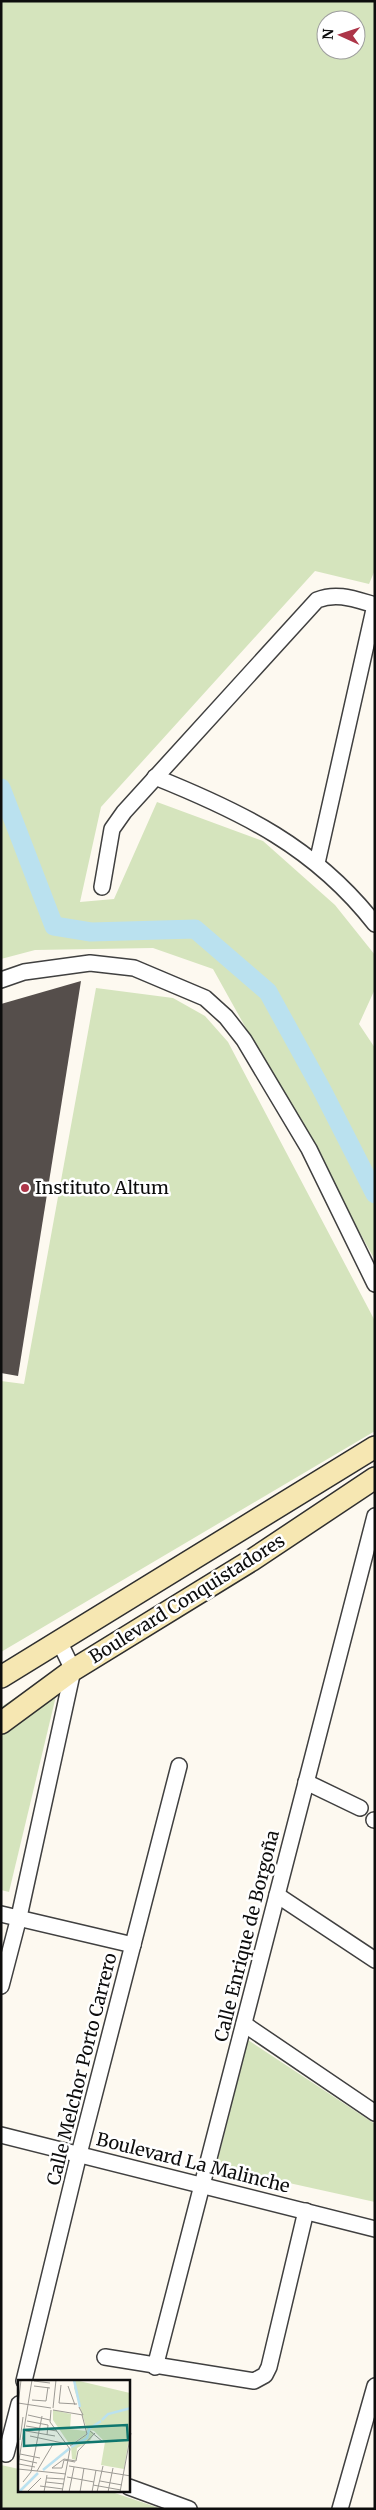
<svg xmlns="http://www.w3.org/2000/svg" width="376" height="2510" font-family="Merriweather,serif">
  <rect width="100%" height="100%" fill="#fdf9f0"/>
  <g fill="#d5e4bd" fill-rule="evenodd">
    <path d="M1 1H375V570L369 584 315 571 101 807 80 902 114 899 157 802 263 841 335 905 375 955V989L359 1024 375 1048V1260L213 969 153 948 35 950 1 959ZM326 20H356V50H326Z"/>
    <path d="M96 988 173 998 205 1016 228 1042 375 1321V1431L1 1652V1381L24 1384Z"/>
    <path d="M32 1687 56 1696 9 1892 1 1890V1707Z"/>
    <path d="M248 2040 375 2124V2202L216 2167Z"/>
    <path d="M1 2465 19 2469V2491H109L162 2509H1Z"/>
  </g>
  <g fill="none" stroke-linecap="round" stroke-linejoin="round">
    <path stroke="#bae1ef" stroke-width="19" d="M1 788 54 926 91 932 195 929 268 992 322 1090 375 1194"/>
  </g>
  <path fill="#554e4b" d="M81 981 18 1376 1 1373V1004Z"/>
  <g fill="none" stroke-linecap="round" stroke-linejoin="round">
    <defs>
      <g id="street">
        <path d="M155 777C242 812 315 847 375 924"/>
        <path d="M317 863 375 605"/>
        <path d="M102 887 112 829 124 812 317 600C337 592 354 599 375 605"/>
        <path d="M1 980 24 972 90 963 134 968 205 998 226 1017 244 1040 309 1149 375 1284"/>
        <path d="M306 1782 360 1808"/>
        <path d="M374 1820H375"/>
        <path d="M277 1895 375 1960"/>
        <path d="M1 1914 133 1945"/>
        <path d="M1 1986 19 1917 73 1670 59 1641"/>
        <path d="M244 2024 375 2113"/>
        <path d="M1 2135 375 2229"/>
        <path d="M105 2357 254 2381 265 2375 269 2367 306 2211"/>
        <path d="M155 2367 375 1516"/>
        <path d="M24 2381 79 2154 179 1766"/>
        <path d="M6 2454 19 2404"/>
        <path d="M129 2487 189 2509"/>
        <path d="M340 2509 375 2386"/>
      </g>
      <g id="secondary">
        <path d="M1 1677 375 1447"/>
        <path d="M1 1723 73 1670 252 1560 375 1478"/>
      </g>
    </defs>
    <use href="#street" stroke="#404040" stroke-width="18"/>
    <use href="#secondary" stroke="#2f2f2f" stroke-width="24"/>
    <use href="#street" stroke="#fff" stroke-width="15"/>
    <use href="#secondary" stroke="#f6e7b2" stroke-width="21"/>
  </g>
  <circle fill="#ad3548" stroke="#fff" stroke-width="2" cx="25" cy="1188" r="5"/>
  <g text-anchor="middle" stroke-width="5" stroke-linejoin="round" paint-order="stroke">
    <g font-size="18" fill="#0d0d0d" stroke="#fff" text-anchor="start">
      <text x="35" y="1194">Instituto Altum</text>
    </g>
    <g font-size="18" fill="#0d0d0d" stroke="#fff">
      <text transform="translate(187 1599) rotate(-32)" y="6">Boulevard Conquistadores</text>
      <text transform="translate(247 1936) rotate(-76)" y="6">Calle Enrique de Borgoña</text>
      <text transform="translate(82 2069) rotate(-76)" y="6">Calle Melchor Porto Carrero</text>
      <text transform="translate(193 2163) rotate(14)" y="6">Boulevard La Malinche</text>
    </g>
  </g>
  <g transform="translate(18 2380)">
    <rect width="112" height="112" fill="#fdf9f0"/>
    <path d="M57 0 112 13V52L106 89 83 85 87 62 76 51 72 50 76 53 72 61 59 68 58 80 54 79 53 66 70 53 56 8ZM35 30 53 34 52 49 68 51V54L52 65 35 40Z" fill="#d5e4bd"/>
    <path fill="none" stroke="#bae1ef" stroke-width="2.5" d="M56 0 62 27M84 40 90 34 113 28M53 67 69 58 71 49 83 41M25 90 52 68M2 111 20 93"/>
    <path fill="none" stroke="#9d9b95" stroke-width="1" d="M16 1 32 3M43 5 41 23 59 24M16 6 32 8M50 6 57 25M14 20 28 21 30 7M0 23 33 28M0 25 3 0M35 28 38 0M33 30 32 42 52 69 44 112M35 30 65 35 61 27M10 35 32 40M9 41 30 45 29 55M8 46 39 51M8 51 37 56M72 51 85 62M12 56 49 64M2 60 5 37M52 66 69 54 64 35M2 74 22 78M1 79 19 83M58 81 60 71 77 53M57 82 46 80 44 88H34L46 79 58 81M1 84 17 87M0 86 14 0M51 86 113 96M0 89 48 94M19 91 35 64M49 97 76 102M29 98 46 99M82 101 104 105M5 102 13 92 24 36M28 102 46 104M75 105 103 110M22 106 45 109M9 112 23 98M26 112 29 95M51 112 56 87M62 112 66 88M74 112 78 90M79 112 85 86M90 112 95 88M102 112 113 53"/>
    <path fill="#0f766e" fill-opacity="0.15" stroke="#0f766e" stroke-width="2.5" d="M109 45 110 60 6 66V50Z"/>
    <rect width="112" height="112" fill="none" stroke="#0d0d0d" stroke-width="2.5"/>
  </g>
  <rect width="376" height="2510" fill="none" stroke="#0d0d0d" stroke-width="5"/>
  <g transform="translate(341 35) rotate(273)"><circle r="24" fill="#ffffff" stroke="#9e9e9e"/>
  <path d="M0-4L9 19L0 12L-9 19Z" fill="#ad3548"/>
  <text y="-8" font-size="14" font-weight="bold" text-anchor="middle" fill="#0d0d0d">N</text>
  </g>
</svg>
